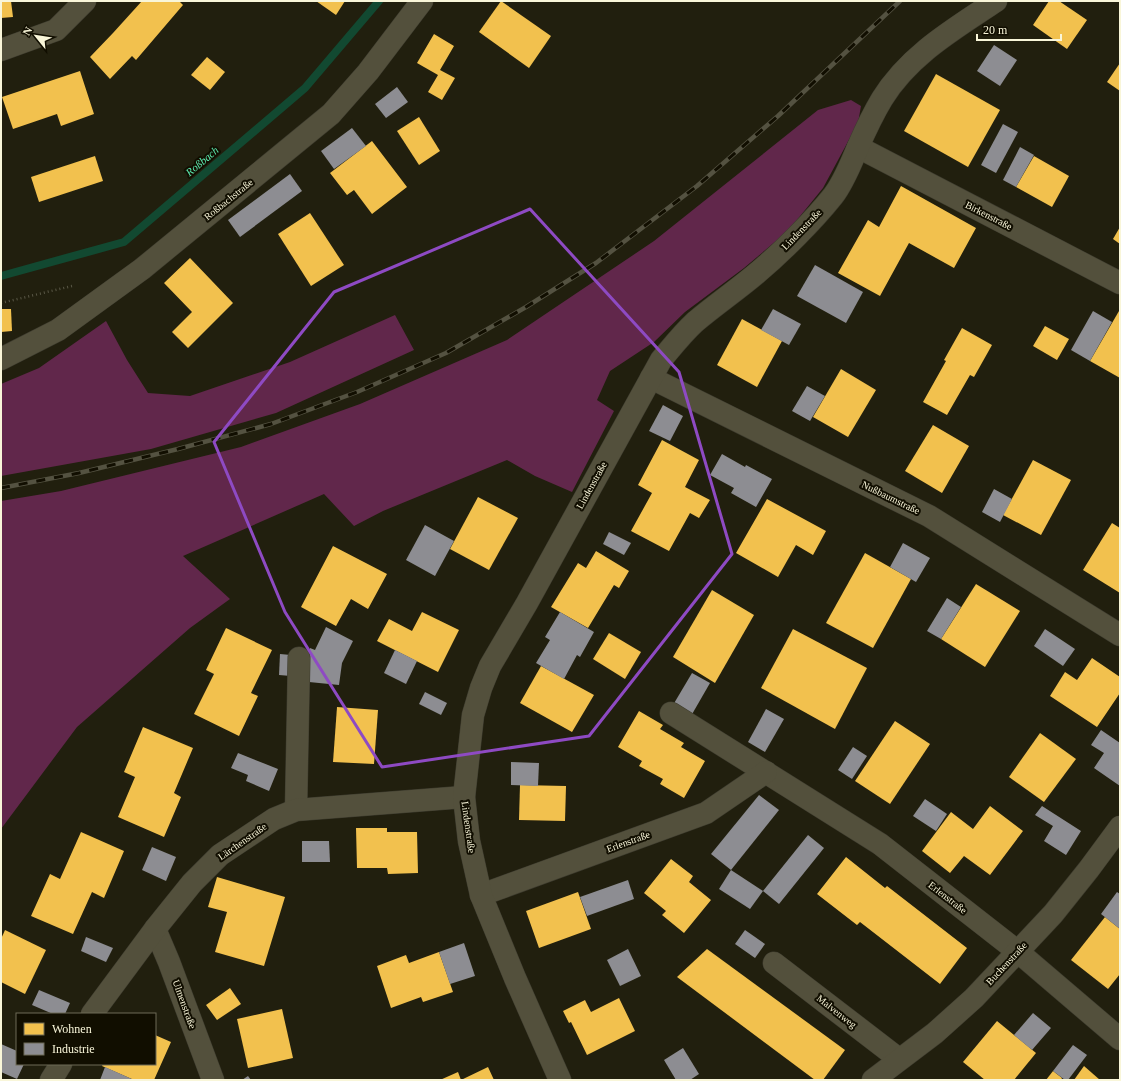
<svg xmlns="http://www.w3.org/2000/svg" width="1121" height="1081" font-family="'Times New Roman',serif">
  <rect width="100%" height="100%" fill="#211f0e"/>
  <g fill="#61274b">
    <path d="M851 100 861 106 858 123 823 188 788 231 744 268 685 312 654 342 610 371 597 400 614 411 572 492 535 476 507 460 383 511 354 526 324 494 183 556 230 599 190 628 77 727 1 829V501L61 491 241 447 360 404 507 340 654 241 818 110Z"/>
    <path d="M395 315 414 350 276 413 151 449 1 476V384L39 368 106 321 127 360 148 393 190 396 290 362Z"/>
  </g>
  <g fill="#f2c14e">
    <path d="M1 1H11L13 17 1 18Z"/>
    <path d="M142 1H179L183 5 136 60 132 56 110 79 90 57 113 33Z"/>
    <path d="M316 1H345L336 15Z"/>
    <path d="M501 1 551 36 529 68 479 32Z"/>
    <path d="M1049 1H1059L1087 20 1067 49 1033 25Z"/>
    <path d="M434 34 454 46 440 70 455 78 442 100 428 92 438 75 417 63Z"/>
    <path d="M207 57 225 72 210 90 191 75Z"/>
    <path d="M1120 63V91L1107 82Z"/>
    <path d="M80 71 94 114 61 126 57 114 13 129 2 97Z"/>
    <path d="M936 74 1000 110 968 167 904 131Z"/>
    <path d="M419 117 440 151 419 165 397 131Z"/>
    <path d="M372 141 407 187 372 214 354 190 347 195 330 173Z"/>
    <path d="M95 156 103 181 39 202 31 177Z"/>
    <path d="M1034 156 1069 176 1052 207 1016 187Z"/>
    <path d="M901 186 976 228 954 268 909 243 880 296 838 273 868 220 879 227Z"/>
    <path d="M310 213 344 265 311 286 278 234Z"/>
    <path d="M1120 227V244L1113 239Z"/>
    <path d="M190 258 233 303 188 348 172 332 192 312 164 283Z"/>
    <path d="M1 309H11L12 331 1 332Z"/>
    <path d="M1119 311 1120 312V378L1090 361Z"/>
    <path d="M742 319 782 341 757 387 717 365Z"/>
    <path d="M1045 326 1069 339 1057 360 1033 346Z"/>
    <path d="M962 328 992 345 974 377 970 375 947 415 923 402 946 361 944 360Z"/>
    <path d="M841 369 876 390 848 437 813 417Z"/>
    <path d="M933 425 969 446 942 493 905 471Z"/>
    <path d="M662 440 699 460 685 487 710 500 699 518 690 513 669 551 631 531 652 493 638 485Z"/>
    <path d="M1033 460 1071 480 1041 535 1003 515Z"/>
    <path d="M478 497 518 518 489 570 450 549Z"/>
    <path d="M767 499 826 531 813 555 796 545 778 577 736 553Z"/>
    <path d="M1112 523 1120 528V593L1083 570Z"/>
    <path d="M333 546 387 574 368 609 351 599 336 626 301 607Z"/>
    <path d="M596 551 629 571 619 588 614 585 588 628 551 607 578 563 586 568Z"/>
    <path d="M865 553 911 579 873 648 826 623Z"/>
    <path d="M976 584 1020 611 985 667 941 639Z"/>
    <path d="M712 590 754 615 715 683 673 657Z"/>
    <path d="M422 612 459 630 438 672 377 641 389 619 412 631Z"/>
    <path d="M226 628 272 650 251 693 258 696 239 736 194 714 214 674 206 670Z"/>
    <path d="M793 629 867 668 835 729 761 688Z"/>
    <path d="M609 633 641 652 625 679 593 659Z"/>
    <path d="M1092 658 1120 677V693L1097 727 1050 696 1065 672 1077 680Z"/>
    <path d="M541 666 594 695 572 732 520 703Z"/>
    <path d="M337 707 378 710 374 764 333 762Z"/>
    <path d="M639 711 663 725 660 729 684 743 681 747 705 761 684 798 660 784 663 779 639 766 642 761 618 747Z"/>
    <path d="M895 721 930 744 890 804 855 781Z"/>
    <path d="M143 727 193 748 174 793 181 797 164 837 118 817 135 777 124 772Z"/>
    <path d="M1040 733 1076 759 1044 802 1009 777Z"/>
    <path d="M520 785 566 786 565 821 519 820Z"/>
    <path d="M990 806 1023 831 990 875 964 856 950 873 922 851 951 812 973 829Z"/>
    <path d="M356 828H387V832H417L418 873 388 874 387 868H357Z"/>
    <path d="M81 832 124 851 104 898 92 892 73 934 31 916 50 874 60 879Z"/>
    <path d="M846 857 885 888 887 886 967 948 940 984 860 922 857 925 817 894Z"/>
    <path d="M671 859 693 876 689 882 711 900 684 933 662 915 666 911 644 893Z"/>
    <path d="M217 877 285 897 264 966 215 952 227 912 208 907Z"/>
    <path d="M578 892 591 929 539 948 526 911Z"/>
    <path d="M1105 917 1120 929V974L1108 989 1071 960Z"/>
    <path d="M5 930 46 950 25 994 1 982V939Z"/>
    <path d="M707 949 845 1050 823 1080H815L677 977Z"/>
    <path d="M439 952 453 992 423 1002 421 997 391 1008 377 966 406 955 409 963Z"/>
    <path d="M230 988 241 1004 217 1020 206 1005Z"/>
    <path d="M619 998 635 1031 587 1055 571 1022 569 1023 563 1011 585 1000 591 1012Z"/>
    <path d="M282 1009 293 1058 248 1068 237 1019Z"/>
    <path d="M997 1021 1036 1053 1014 1080H985L963 1062Z"/>
    <path d="M155 1035 171 1042 154 1080H134L102 1066 103 1064H155Z"/>
    <path d="M1084 1066 1100 1080H1074Z"/>
    <path d="M488 1067 494 1080H440L458 1072 461 1080Z"/>
    <path d="M1053 1071 1062 1078 1061 1080H1046Z"/>
  </g>
  <g fill="#8d8d92">
    <path d="M994 45 1017 60 1000 86 977 71Z"/>
    <path d="M397 87 408 102 386 118 375 104Z"/>
    <path d="M1003 124 1018 132 996 173 981 165Z"/>
    <path d="M352 128 366 146 334 169 321 151Z"/>
    <path d="M1020 147 1034 155 1016 187 1003 180Z"/>
    <path d="M290 174 302 191 240 237 228 220Z"/>
    <path d="M815 265 863 292 846 323 797 296Z"/>
    <path d="M773 309 801 324 789 345 761 330Z"/>
    <path d="M1093 311 1112 322 1090 361 1071 350Z"/>
    <path d="M807 386 825 396 810 421 792 411Z"/>
    <path d="M663 405 683 416 670 441 649 431Z"/>
    <path d="M722 454 745 467 746 465 772 479 756 507 731 493 734 488 710 475Z"/>
    <path d="M994 489 1012 499 1000 522 982 512Z"/>
    <path d="M425 525 454 541 435 576 406 560Z"/>
    <path d="M609 532 631 543 624 555 603 544Z"/>
    <path d="M903 543 930 558 916 582 890 567Z"/>
    <path d="M947 598 961 607 941 639 927 631Z"/>
    <path d="M560 612 594 632 580 657 577 655 564 679 536 663 550 640 545 637Z"/>
    <path d="M326 627 353 641 342 663 339 685 309 682 310 648 315 650Z"/>
    <path d="M1045 629 1075 649 1063 666 1034 646Z"/>
    <path d="M395 650 417 661 406 684 384 673Z"/>
    <path d="M280 654 291 655V676L279 675Z"/>
    <path d="M692 673 710 683 691 716 673 705Z"/>
    <path d="M425 692 447 703 441 715 419 704Z"/>
    <path d="M766 709 784 719 765 752 748 742Z"/>
    <path d="M1101 730 1120 743V786L1094 768 1104 753 1091 745Z"/>
    <path d="M853 747 867 756 852 779 838 770Z"/>
    <path d="M238 753 278 769 269 791 246 781 248 775 231 768Z"/>
    <path d="M511 762 539 763 538 786 511 785Z"/>
    <path d="M759 795 779 810 731 870 711 854Z"/>
    <path d="M925 799 947 814 936 831 913 816Z"/>
    <path d="M1042 806 1081 831 1066 855 1044 841 1053 826 1035 815Z"/>
    <path d="M808 835 824 848 779 904 763 891Z"/>
    <path d="M302 841H329L330 862H302Z"/>
    <path d="M152 847 176 857 166 881 142 870Z"/>
    <path d="M731 870 763 891 750 909 719 889Z"/>
    <path d="M628 880 634 899 587 916 580 897Z"/>
    <path d="M1117 892 1120 894V929L1101 914Z"/>
    <path d="M745 930 765 944 755 958 735 944Z"/>
    <path d="M86 937 113 948 106 962 81 951Z"/>
    <path d="M464 943 475 976 450 984 439 952Z"/>
    <path d="M628 949 641 976 620 986 607 960Z"/>
    <path d="M39 990 70 1003 65 1014H53L32 1005Z"/>
    <path d="M1033 1013 1051 1028 1032 1050 1014 1035Z"/>
    <path d="M1 1044 17 1051V1064H24L17 1079 1 1072Z"/>
    <path d="M1073 1045 1087 1055 1068 1080H1065L1053 1071Z"/>
    <path d="M683 1048 699 1074 690 1080H676L664 1060Z"/>
    <path d="M105 1067 134 1080H100Z"/>
    <path d="M248 1076 251 1080H242Z"/>
  </g>
  <g fill="none" stroke-linecap="round" stroke-linejoin="round">
    <path stroke="#124931" stroke-width="8" d="M1 276 124 242 305 88 379 1"/>
    <defs>
      <g id="minor">
        <path d="M1 50 56 30 85 1"/>
        <path d="M858 147 1120 283"/>
        <path d="M1 359 58 330 142 269 331 114 368 72 422 1"/>
        <path d="M651 378 929 516 1120 635"/>
        <path d="M671 713 880 844 1017 951 1120 1039"/>
        <path d="M296 810 299 658"/>
        <path d="M481 895 706 813 766 772"/>
        <path d="M155 929 169 962 213 1080"/>
        <path d="M774 963 899 1059"/>
        <path d="M92 1014 155 929 192 883 220 855 274 819 296 810 464 797"/>
        <path d="M51 1080 61 1064"/>
        <path d="M560 1080 515 978 481 895 469 841 464 797 473 715 481 688 490 666 527 603 661 360C672 347 682 334 695 322 715 305 737 290 757 273 782 252 813 221 833 196 844 182 851 163 858 147 865 131 873 114 882 99 909 55 954 29 996 1"/>
        <path d="M873 1080 935 1033 974 998 1053 914 1089 869 1120 827"/>
      </g>
    </defs>
    <use href="#minor" stroke="#3e3c2f" stroke-width="23"/>
    <path stroke="#595746" stroke-width="2.5" stroke-dasharray="1 3" stroke-linecap="butt" d="M1 303 72 286"/>
    <use href="#minor" stroke="#53503c" stroke-width="22"/>
    <defs>
      <path id="rail" d="M1 488 79 473 178 449 271 424 357 392 446 353 526 307 596 263 697 186 778 116 900 1"/>
    </defs>
    <use href="#rail" stroke="#545241" stroke-width="4.5"/>
    <use href="#rail" stroke="#110e00" stroke-width="3" stroke-dasharray="9" stroke-linecap="butt"/>
  </g>
  <path fill="none" stroke="#8e4ac3" stroke-width="3" stroke-linejoin="round" d="M530 209 679 372 732 554 589 736 382 767 285 612 214 442 334 292Z"/>
  <g text-anchor="middle" stroke-width="4" stroke-linejoin="round" paint-order="stroke">
    <g font-size="10" fill="#f9f6d9" stroke="#110e00">
      <text transform="translate(228 199) rotate(-39)" y="4">Roßbachstraße</text>
      <text transform="translate(989 215) rotate(27)" y="4">Birkenstraße</text>
      <text transform="translate(801 229) rotate(-46)" y="4">Lindenstraße</text>
      <text transform="translate(591 485) rotate(-61)" y="4">Lindenstraße</text>
      <text transform="translate(891 497) rotate(26)" y="4">Nußbaumstraße</text>
      <text transform="translate(469 827) rotate(82)" y="4">Lindenstraße</text>
      <text transform="translate(242 841) rotate(-35)" y="4">Lärchenstraße</text>
      <text transform="translate(628 841) rotate(-20)" y="4">Erlenstraße</text>
      <text transform="translate(948 897) rotate(38)" y="4">Erlenstraße</text>
      <text transform="translate(1006 963) rotate(-47)" y="4">Buchenstraße</text>
      <text transform="translate(185 1004) rotate(70)" y="4">Ulmenstraße</text>
      <text transform="translate(837 1011) rotate(38)" y="4">Malvenweg</text>
    </g>
    <g font-size="11" font-style="italic" fill="#5dedb1" stroke="#110e00">
      <text transform="translate(202 161) rotate(-40)" y="4">Roßbach</text>
    </g>
  </g>
  <rect width="1121" height="1081" fill="none" stroke="#f9f6d9" stroke-width="4"/>
  <rect x="16" y="1013" width="140" height="52" fill="#110e00" stroke="#6e6b57"/>
  <rect x="24" y="1023" width="20" height="12" fill="#f2c14e" stroke="#6e6b57"/>
  <text x="52" y="1033" font-size="12" fill="#f9f6d9">Wohnen</text>
  <rect x="24" y="1043" width="20" height="12" fill="#8d8d92" stroke="#6e6b57"/>
  <text x="52" y="1053" font-size="12" fill="#f9f6d9">Industrie</text>
  <g transform="translate(36 36) rotate(300)" stroke="#110e00" stroke-width="3" paint-order="stroke">
  <path d="M0-3L7 15L0 10L-7 15Z" fill="#f9f6d9"/>
  <text y="-6" font-size="11" font-weight="bold" text-anchor="middle" fill="#f9f6d9">N</text>
  </g>
  <path d="M977 34v6h84v-6" fill="none" stroke="#f9f6d9" stroke-width="2"/>
  <text x="983" y="34" font-size="12" fill="#f9f6d9" stroke="#110e00" stroke-width="3" paint-order="stroke">20 m</text>
</svg>
